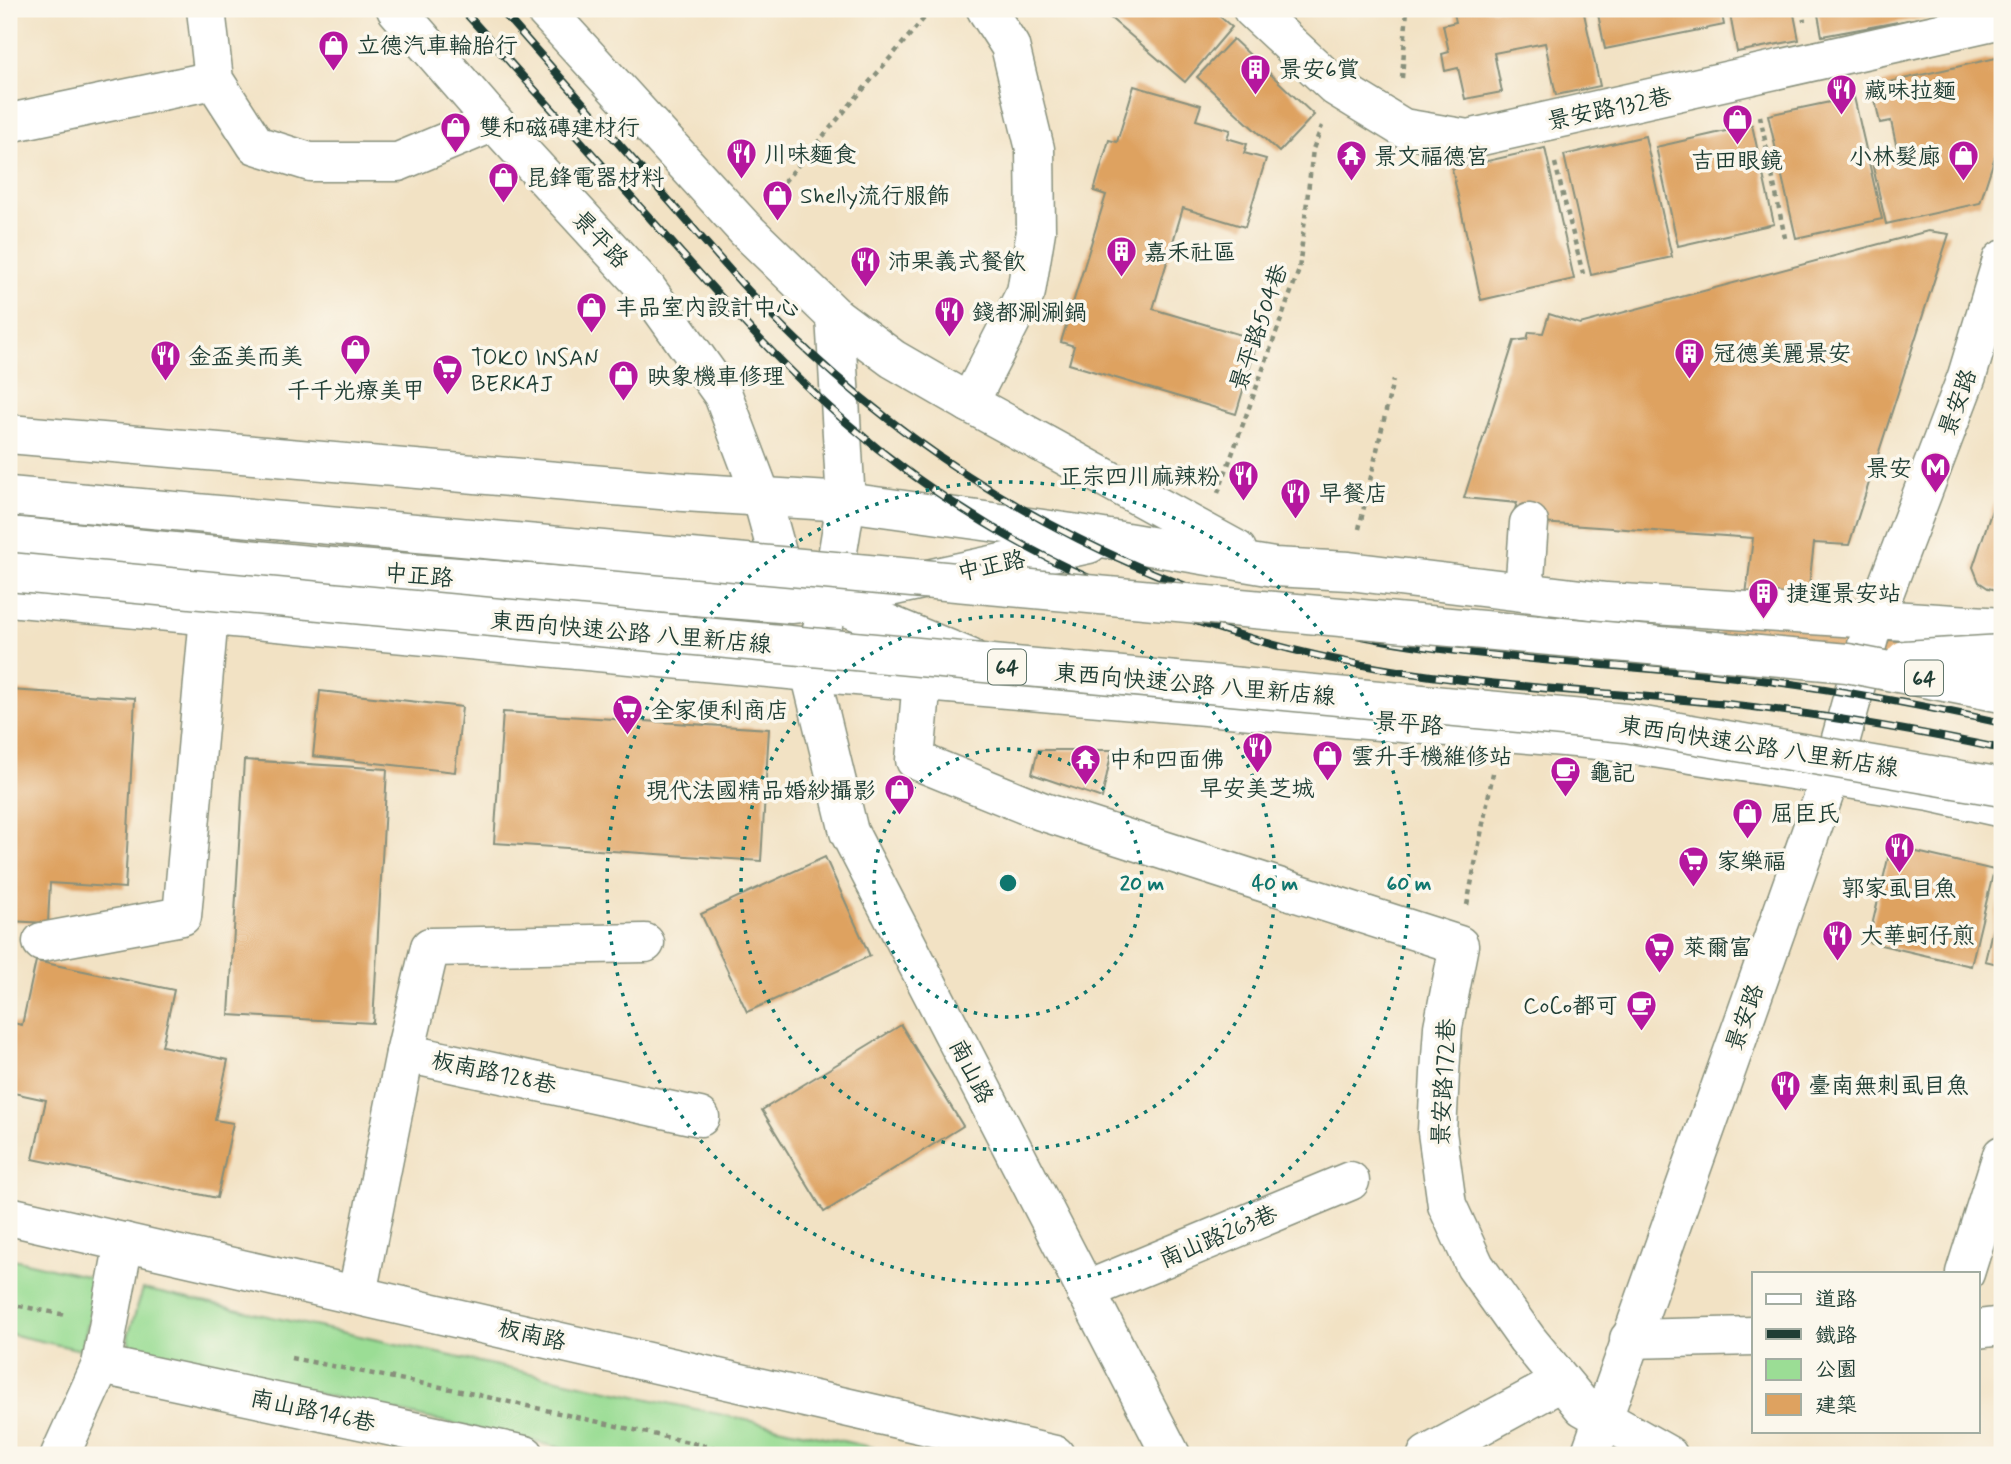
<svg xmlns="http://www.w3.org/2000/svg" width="2011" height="1464" font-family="Mynerve,'LXGW WenKai TC',sans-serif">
  <rect width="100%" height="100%" fill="#fbf7ec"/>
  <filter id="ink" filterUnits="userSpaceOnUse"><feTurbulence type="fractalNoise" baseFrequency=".0143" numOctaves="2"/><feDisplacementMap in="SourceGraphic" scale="14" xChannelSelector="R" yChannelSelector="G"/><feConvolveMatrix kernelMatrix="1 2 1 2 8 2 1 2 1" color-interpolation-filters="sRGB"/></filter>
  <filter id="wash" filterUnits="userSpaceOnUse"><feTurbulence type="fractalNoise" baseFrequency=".00686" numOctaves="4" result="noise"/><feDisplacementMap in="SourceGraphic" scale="28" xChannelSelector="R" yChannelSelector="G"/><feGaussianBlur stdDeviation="1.57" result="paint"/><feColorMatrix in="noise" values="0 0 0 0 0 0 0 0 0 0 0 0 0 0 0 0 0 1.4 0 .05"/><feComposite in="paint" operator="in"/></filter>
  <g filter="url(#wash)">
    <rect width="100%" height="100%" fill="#f2e2c4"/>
    <g fill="#9bdd95" stroke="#5d8d64" stroke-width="2">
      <path d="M9 1258 89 1277C100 1295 85 1331 81 1350L9 1334Z"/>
      <path d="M143 1289 907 1455H594L138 1354 130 1347 128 1336Z"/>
    </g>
    <g id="blocks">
      <g fill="#dea260">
        <path d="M1100 9H1211L1232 27 1185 82Z"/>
        <path d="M1453 9H1583L1600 86 1556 95 1545 43 1494 53 1502 92 1465 99 1458 68 1445 71 1442 54 1449 52 1443 25 1456 22Z"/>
        <path d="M1597 9H1721L1724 25 1605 49Z"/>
        <path d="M1729 9H1793L1799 40 1737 52Z"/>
        <path d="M1817 9H1940L1941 14 1822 36Z"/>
        <path d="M1233 39 1314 115 1279 152 1197 77Z"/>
        <path d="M1996 58 2002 64V135L1980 203 1886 224 1871 158 1898 153 1891 121 1880 123 1872 86Z"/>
        <path d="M1134 86 1201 105 1196 120 1230 130 1227 138 1247 144 1244 153 1266 159 1245 227 1183 208 1153 309 1258 340 1236 414 1069 364 1074 346 1061 342 1106 195 1094 191 1109 140 1117 142Z"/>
        <path d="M1854 97 1882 219 1796 238 1768 115Z"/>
        <path d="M1752 125 1774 224 1678 246 1656 147Z"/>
        <path d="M1645 136 1672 257 1591 275 1564 155Z"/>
        <path d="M1545 148 1574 279 1481 300 1452 169Z"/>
        <path d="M1928 231 1949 234 1849 545 1814 543 1804 630 1907 642 2002 663V704L1714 654 1724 610 1745 603 1753 538 1511 521 1517 503 1464 498 1514 341 1527 339 1529 332 1543 333 1549 314 1580 324Z"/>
        <path d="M2002 480V591L1988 588 1979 582 1973 567Z"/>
        <path d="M9 690 135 698 125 888 50 883 48 923 9 921Z"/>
        <path d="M320 691 462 707 455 772 313 756Z"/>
        <path d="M503 712 769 729 761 861 494 843Z"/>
        <path d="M1038 750H1112L1102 798 1032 774Z"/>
        <path d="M244 760 387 769 373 1023 229 1015Z"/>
        <path d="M1891 846 1994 870 1971 966 1868 942Z"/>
        <path d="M825 857 870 956 747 1012 701 914Z"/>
        <path d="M2001 892H2002V965L1985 961Z"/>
        <path d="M36 961 174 990 162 1046 228 1060 215 1120 233 1123 217 1198 33 1159 46 1100 9 1092V1022L22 1025Z"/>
        <path d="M901 1025 963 1126 824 1212 762 1110Z"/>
      </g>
    </g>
  </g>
  <g filter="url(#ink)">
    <use href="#blocks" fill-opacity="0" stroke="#88907c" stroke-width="2"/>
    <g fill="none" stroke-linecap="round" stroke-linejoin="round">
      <defs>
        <g id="minor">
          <path d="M206 9 214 80 256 145 310 162H398L494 122"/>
          <path d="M1252 9 1336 87 1403 128 1468 139 2002 19"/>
          <path d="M9 123 214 80"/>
          <path d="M969 403 1026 292 1036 231 1035 149 1010 46 986 9"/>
          <path d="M1524 592 1529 523"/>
          <path d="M810 672 849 832 1171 1455"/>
          <path d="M922 680 915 760 1041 811 1459 945 1443 1027 1440 1073 1437 1132 1447 1205 1475 1266 1527 1339 1583 1407 1668 1455"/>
          <path d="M42 942 182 916 209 616"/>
          <path d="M405 1053 430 947 645 943"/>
          <path d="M9 1216 1055 1455"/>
          <path d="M1965 1273 2002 1155"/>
          <path d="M1085 1291 1350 1181"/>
          <path d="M357 1294 405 1053 700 1117"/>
          <path d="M1978 1329 2002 1326"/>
          <path d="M1629 1339 1754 1336"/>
          <path d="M101 1365 525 1455"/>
          <path d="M60 1455 101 1365 124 1242"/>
          <path d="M1427 1455 1561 1382"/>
          <path d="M1590 1455 1830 778"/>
        </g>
        <g id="major">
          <path d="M396 9 494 122 647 289 723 395 762 498 789 596"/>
          <path d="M544 9 745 229 835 316 893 359 969 403 1237 550"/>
          <path d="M9 434 684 492 846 502 1079 534 1274 567 1349 571 1606 602 2002 627"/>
          <path d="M9 536 309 565 791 604 830 600 1089 544"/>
          <path d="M9 597 810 672 1610 741 1930 792 2002 808"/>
          <path d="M830 600 970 658"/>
          <path d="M810 672 830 600 846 502 835 316"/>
          <path d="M1830 778 1874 620 1967 376 2002 260"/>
        </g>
      </defs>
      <use href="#minor" stroke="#88907c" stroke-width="41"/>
      <use href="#major" stroke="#88907c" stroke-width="41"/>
      <g stroke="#88907c" stroke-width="4.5" stroke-dasharray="5 5" stroke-linecap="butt">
        <path d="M1802 9 1804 21"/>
        <path d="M1402 78 1407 9"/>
        <path d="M1760 116 1785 238"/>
        <path d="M1555 163 1583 274"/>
        <path d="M771 197 932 9"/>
        <path d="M1218 493 1299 270 1313 149 1322 126"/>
        <path d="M1359 529 1393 380"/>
        <path d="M1467 905 1493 773"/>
        <path d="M9 1304 66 1315"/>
        <path d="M291 1358 456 1390 746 1455"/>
      </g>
      <use href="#minor" stroke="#fff" stroke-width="38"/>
      <use href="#major" stroke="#fff" stroke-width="38"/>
      <defs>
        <g id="rail">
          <path d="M462 9C530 85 598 160 666 236 724 301 781 366 847 423 997 553 1185 634 1379 668 1494 688 1612 692 1727 704 1820 714 1911 730 2002 749"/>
          <path d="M500 9C559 76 619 144 679 212 721 260 762 309 810 353 971 501 1171 604 1388 641 1500 660 1614 664 1727 676 1820 686 1911 703 2002 723"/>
        </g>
      </defs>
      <use href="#rail" stroke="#1f3d34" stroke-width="8"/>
      <use href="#rail" stroke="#fbf7ec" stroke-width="5" stroke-dasharray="16" stroke-linecap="butt"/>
      <defs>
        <g id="highway-bridge">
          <path d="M9 496 1847 663 2002 693"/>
          <path d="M9 572 1626 723 2002 787"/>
          <path d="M1905 660 2002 654"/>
        </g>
      </defs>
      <use href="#highway-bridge" stroke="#88907c" stroke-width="41" stroke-linecap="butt"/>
      <use href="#highway-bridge" stroke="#fff" stroke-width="38"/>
    </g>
  </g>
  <g fill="none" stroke="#0f766e" stroke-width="3.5" stroke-dasharray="3.5 7">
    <circle cx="1008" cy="883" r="134"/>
    <circle cx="1008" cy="883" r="267"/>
    <circle cx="1008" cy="883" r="401"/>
  </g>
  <defs>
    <symbol id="shop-pin" viewBox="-11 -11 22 30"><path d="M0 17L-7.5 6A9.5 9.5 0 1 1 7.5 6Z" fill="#b5179e" stroke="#fbf7ec"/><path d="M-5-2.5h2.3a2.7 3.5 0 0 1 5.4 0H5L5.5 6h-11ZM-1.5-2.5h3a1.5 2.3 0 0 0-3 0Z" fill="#fff"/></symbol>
    <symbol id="building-pin" viewBox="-11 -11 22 30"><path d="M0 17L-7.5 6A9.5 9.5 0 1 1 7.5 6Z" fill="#b5179e" stroke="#fbf7ec"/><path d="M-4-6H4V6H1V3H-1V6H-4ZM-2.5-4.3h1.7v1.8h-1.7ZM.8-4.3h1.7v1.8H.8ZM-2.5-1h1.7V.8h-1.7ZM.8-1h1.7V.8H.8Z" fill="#fff"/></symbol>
    <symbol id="restaurant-pin" viewBox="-11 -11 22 30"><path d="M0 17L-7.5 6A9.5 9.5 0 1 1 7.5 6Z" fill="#b5179e" stroke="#fbf7ec"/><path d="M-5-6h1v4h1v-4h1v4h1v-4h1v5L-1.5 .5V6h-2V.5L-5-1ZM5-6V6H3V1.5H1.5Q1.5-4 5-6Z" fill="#fff"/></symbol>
    <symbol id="temple-pin" viewBox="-11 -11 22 30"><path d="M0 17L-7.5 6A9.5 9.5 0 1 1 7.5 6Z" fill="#b5179e" stroke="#fbf7ec"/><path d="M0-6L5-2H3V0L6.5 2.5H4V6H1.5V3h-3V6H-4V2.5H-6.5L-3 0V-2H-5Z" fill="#fff"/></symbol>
    <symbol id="supermarket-pin" viewBox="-11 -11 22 30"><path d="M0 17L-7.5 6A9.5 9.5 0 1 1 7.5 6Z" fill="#b5179e" stroke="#fbf7ec"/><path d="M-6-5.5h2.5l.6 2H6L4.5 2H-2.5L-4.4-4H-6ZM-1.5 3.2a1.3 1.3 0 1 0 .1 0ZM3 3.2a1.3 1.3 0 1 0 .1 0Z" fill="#fff"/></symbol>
    <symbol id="metro-pin" viewBox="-11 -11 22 30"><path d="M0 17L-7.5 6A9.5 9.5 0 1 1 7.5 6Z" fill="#b5179e" stroke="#fbf7ec"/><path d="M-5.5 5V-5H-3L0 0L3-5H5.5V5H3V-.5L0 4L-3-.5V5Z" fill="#fff"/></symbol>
    <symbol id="cafe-pin" viewBox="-11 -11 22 30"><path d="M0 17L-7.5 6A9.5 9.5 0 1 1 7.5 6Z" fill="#b5179e" stroke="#fbf7ec"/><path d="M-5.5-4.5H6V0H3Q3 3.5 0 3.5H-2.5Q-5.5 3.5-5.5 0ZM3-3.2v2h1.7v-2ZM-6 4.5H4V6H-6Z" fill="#fff"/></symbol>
  </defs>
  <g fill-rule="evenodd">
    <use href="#shop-pin" x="316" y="28" width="35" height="47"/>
    <use href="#building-pin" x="1238" y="52" width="35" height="47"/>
    <use href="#restaurant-pin" x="1824" y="72" width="35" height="47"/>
    <use href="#shop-pin" x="1720" y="102" width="35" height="47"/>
    <use href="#shop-pin" x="438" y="110" width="35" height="47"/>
    <use href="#restaurant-pin" x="724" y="136" width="35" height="47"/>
    <use href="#temple-pin" x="1334" y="138" width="35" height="47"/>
    <use href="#shop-pin" x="1946" y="138" width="35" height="47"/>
    <use href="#shop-pin" x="486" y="160" width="35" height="47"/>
    <use href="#shop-pin" x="760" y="178" width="35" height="47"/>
    <use href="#building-pin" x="1104" y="234" width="35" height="47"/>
    <use href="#restaurant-pin" x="848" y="244" width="35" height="47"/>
    <use href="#shop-pin" x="574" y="290" width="35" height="47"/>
    <use href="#restaurant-pin" x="932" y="294" width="35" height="47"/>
    <use href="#shop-pin" x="338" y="332" width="35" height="47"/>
    <use href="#building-pin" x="1672" y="336" width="35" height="47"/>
    <use href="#restaurant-pin" x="148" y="338" width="35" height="47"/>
    <use href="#supermarket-pin" x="430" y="352" width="35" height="47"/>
    <use href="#shop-pin" x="606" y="358" width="35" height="47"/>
    <use href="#metro-pin" x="1918" y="450" width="35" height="47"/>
    <use href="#restaurant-pin" x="1226" y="458" width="35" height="47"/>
    <use href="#restaurant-pin" x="1278" y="476" width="35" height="47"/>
    <use href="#building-pin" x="1746" y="576" width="35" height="47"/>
    <use href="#supermarket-pin" x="610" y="692" width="35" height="47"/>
    <use href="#restaurant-pin" x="1240" y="730" width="35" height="47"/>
    <use href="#shop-pin" x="1310" y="738" width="35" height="47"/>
    <use href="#temple-pin" x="1068" y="742" width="35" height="47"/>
    <use href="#cafe-pin" x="1548" y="754" width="35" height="47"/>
    <use href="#shop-pin" x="882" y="772" width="35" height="47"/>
    <use href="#shop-pin" x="1730" y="796" width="35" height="47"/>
    <use href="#restaurant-pin" x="1882" y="830" width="35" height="47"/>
    <use href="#supermarket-pin" x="1676" y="844" width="35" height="47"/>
    <use href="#restaurant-pin" x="1820" y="918" width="35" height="47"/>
    <use href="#supermarket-pin" x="1642" y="930" width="35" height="47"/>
    <use href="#cafe-pin" x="1624" y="988" width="35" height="47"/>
    <use href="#restaurant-pin" x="1768" y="1068" width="35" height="47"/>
  </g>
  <g text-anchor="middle" stroke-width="7" stroke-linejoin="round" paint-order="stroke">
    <g fill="#fbf7ec" stroke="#61756b" stroke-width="2">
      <rect x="988" y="649.5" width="38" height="35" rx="5"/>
      <rect x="1905" y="660.5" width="38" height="35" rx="5"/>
    </g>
    <g font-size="21" font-weight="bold" fill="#1f3d34">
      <text x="1007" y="674">64</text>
      <text x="1924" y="685">64</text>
    </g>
    <g font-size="23" fill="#1f3d34" stroke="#fbf7ec" text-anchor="start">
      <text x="357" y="53">立德汽車輪胎行</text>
      <text x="1279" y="77">景安6賞</text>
      <text x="1864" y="98">藏味拉麵</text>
      <text x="479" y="135">雙和磁磚建材行</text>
      <text x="764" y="162">川味麵食</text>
      <text x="1374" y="164">景文福德宮</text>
      <text x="1941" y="164" text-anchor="end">小林髮廊</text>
      <text x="1737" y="168" text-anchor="middle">吉田眼鏡</text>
      <text x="526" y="185">昆鋒電器材料</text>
      <text x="800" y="203">Shelly流行服飾</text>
      <text x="1144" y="260">嘉禾社區</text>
      <text x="888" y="269">沛果義式餐飲</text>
      <text x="615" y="315">丰品室內設計中心</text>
      <text x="972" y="320">錢都涮涮鍋</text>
      <text x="1713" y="361">冠德美麗景安</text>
      <text x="188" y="364">金盃美而美</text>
      <text x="471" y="365">TOKO INSAN<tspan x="471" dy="26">BERKAJ</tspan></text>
      <text x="647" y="384">映象機車修理</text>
      <text x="356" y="398" text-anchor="middle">千千光療美甲</text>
      <text x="1912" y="476" text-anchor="end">景安</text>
      <text x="1220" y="484" text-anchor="end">正宗四川麻辣粉</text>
      <text x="1319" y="501">早餐店</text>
      <text x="1786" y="601">捷運景安站</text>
      <text x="651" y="718">全家便利商店</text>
      <text x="1351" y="764">雲升手機維修站</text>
      <text x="1109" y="767">中和四面佛</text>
      <text x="1589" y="780">龜記</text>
      <text x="1257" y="796" text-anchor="middle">早安美芝城</text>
      <text x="876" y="798" text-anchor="end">現代法國精品婚紗攝影</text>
      <text x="1771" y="821">屈臣氏</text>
      <text x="1717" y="869">家樂福</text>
      <text x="1899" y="896" text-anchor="middle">郭家虱目魚</text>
      <text x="1860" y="943">大華蚵仔煎</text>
      <text x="1683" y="955">萊爾富</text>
      <text x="1618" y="1013" text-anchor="end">CoCo都可</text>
      <text x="1808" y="1093">臺南無刺虱目魚</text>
    </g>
    <g font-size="23" fill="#1f3d34" stroke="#fbf7ec">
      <text transform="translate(1609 108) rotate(-12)" y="8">景安路132巷</text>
      <text transform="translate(601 239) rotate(47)" y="8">景平路</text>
      <text transform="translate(1258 327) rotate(-71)" y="8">景平路504巷</text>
      <text transform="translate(1957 402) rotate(-70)" y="8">景安路</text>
      <text transform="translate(991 565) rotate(-12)" y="8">中正路</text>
      <text transform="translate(419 575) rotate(5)" y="8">中正路</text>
      <text transform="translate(631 632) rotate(5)" y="8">東西向快速公路 八里新店線</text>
      <text transform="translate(1195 684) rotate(5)" y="8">東西向快速公路 八里新店線</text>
      <text transform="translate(1409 723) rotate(5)" y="8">景平路</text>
      <text transform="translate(1759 746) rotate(9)" y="8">東西向快速公路 八里新店線</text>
      <text transform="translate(1744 1017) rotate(-70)" y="8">景安路</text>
      <text transform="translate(972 1071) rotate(63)" y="8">南山路</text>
      <text transform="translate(494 1072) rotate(12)" y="8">板南路128巷</text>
      <text transform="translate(1443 1082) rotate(-87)" y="8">景安路172巷</text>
      <text transform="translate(1218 1236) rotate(-23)" y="8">南山路263巷</text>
      <text transform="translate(532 1334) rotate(13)" y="8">板南路</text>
      <text transform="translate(313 1410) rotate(12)" y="8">南山路146巷</text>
    </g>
  </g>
  <circle cx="1008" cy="883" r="10" fill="#0f766e" stroke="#fbf7ec" stroke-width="3.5"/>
  <g font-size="21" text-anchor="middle" font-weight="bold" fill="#0f766e" stroke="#fbf7ec" stroke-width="7" stroke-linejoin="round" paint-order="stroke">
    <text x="1142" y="890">20 m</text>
    <text x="1275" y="890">40 m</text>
    <text x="1409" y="890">60 m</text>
  </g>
  <rect width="2011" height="1464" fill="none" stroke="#fbf7ec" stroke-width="35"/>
  <rect x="1752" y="1272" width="228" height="161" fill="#fbf7ec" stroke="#a3ada2" stroke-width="2"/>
  <rect x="1766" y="1294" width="35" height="10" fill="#ffffff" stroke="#a3ada2" stroke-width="2"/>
  <text x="1815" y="1306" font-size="21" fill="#1f3d34">道路</text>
  <rect x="1766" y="1329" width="35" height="10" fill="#1f3d34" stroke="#a3ada2" stroke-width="2"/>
  <text x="1815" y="1342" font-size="21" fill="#1f3d34">鐵路</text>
  <rect x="1766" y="1359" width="35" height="21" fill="#9bdd95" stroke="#a3ada2" stroke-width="2"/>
  <text x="1815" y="1376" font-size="21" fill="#1f3d34">公園</text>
  <rect x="1766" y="1394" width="35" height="21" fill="#dea260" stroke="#a3ada2" stroke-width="2"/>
  <text x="1815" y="1412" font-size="21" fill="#1f3d34">建築</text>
</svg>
